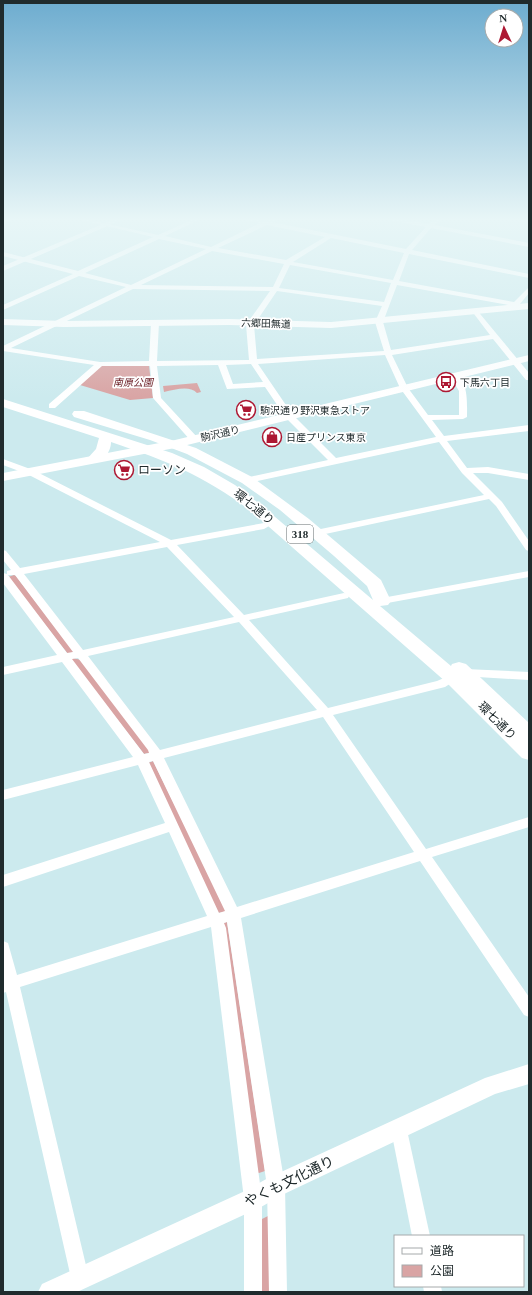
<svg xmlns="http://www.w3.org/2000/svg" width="532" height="1295" font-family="'Times New Roman','Noto Sans JP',serif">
  <rect width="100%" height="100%" fill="#cceaee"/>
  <g fill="#d9a4a4">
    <path d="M104 365 149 366 153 398 130 400 80 385 100 366Z"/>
    <path d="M197 383 201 392 197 393C189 385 175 390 164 392L163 386Z"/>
    <path d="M14 575 16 576 74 652 68 654 8 577Z"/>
    <path d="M73 658 81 660 150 749 149 753 144 754 71 660Z"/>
    <path d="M153 761 226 909 225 912 217 913 148 763Z"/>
    <path d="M227 922 265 1171 259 1173 256 1172 223 923Z"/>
    <path d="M268 1216 273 1292H257L260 1220Z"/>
  </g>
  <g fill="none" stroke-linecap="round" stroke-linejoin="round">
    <g fill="#fff" fill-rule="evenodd">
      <path d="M8 218H15L3 223V219Z"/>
      <path d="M72 218H81L158 235 196 218H203L165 236 211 247 260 223 240 219 239 218 265 221 272 218H279L272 222 406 249 426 227 389 220 386 218H396L429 224 437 218H443L435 225 529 243V247L431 228 412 250 529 274V278L409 254 399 281 514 302 529 287V293L520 304V308L518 309 514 306 397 285 383 322 391 350 490 335 471 310 476 309 529 373V380H526L493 339 392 355 408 388 428 415H459V391L450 376 454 374C469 379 467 405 467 417L463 419 432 420 444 436 529 425V431L447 441 467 468 488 467 529 474V480L488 473H473L502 502 529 541V551L526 550 496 506 489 499 316 536 313 535 311 533 313 531 316 530 484 495 462 473 439 442 248 483 245 482V478L328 460 286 418 265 387 227 389 218 365 157 366 161 398 197 437V441H191L153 398 150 366H102L55 408H49V404L94 365 3 351V346L126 287 79 276 3 310V305L73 274 3 256V252L78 271 153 237ZM267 225 325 237 286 260 218 248ZM331 238 404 253 393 280 293 262ZM159 239 206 249 131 285 85 273ZM212 251 284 264 273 287 141 285ZM290 265 391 283 384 302 279 288ZM133 289 270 291 246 325 249 360 157 361 159 323 155 321 151 323 149 361 100 362 11 348ZM277 291 382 306 375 322 384 351 257 359 254 325ZM385 355 400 388 436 437 336 458 292 414 258 364ZM251 364 263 382 233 384 226 365Z"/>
      <path d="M3 459 33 470 171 540 264 523 267 524 269 526 264 529 177 545 244 615 344 593 348 594 349 596 348 598 249 620 328 708 437 681 453 674 459 678 445 687 333 715 426 849 529 817V827L432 857 529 997V1017L524 1015 420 861 241 918 285 1186 287 1292H269L267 1186 227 922 224 923 226 928 262 1199V1292H244V1199L211 927 20 987 89 1278 87 1285 80 1287 73 1285 71 1278 6 992 3 993V941L8 943 17 975 207 916 169 832 3 887V875L165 823 138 765 3 800V790L133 757 62 662 3 675V667L57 655 3 583V573L7 574V571L11 570 3 560V550L6 551 20 568 160 542 27 474 3 465ZM167 547 234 617 83 650 24 574ZM8 575H15L73 652 67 653ZM239 622 317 710 160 750 88 656ZM78 658 148 750 149 753 144 754 72 659ZM323 717 414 852 237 907 164 758ZM153 761 225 911 219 913 149 762Z"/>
      <path d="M529 571V577L382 604 377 601 382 598Z"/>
      <path d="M465 669 529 672V680L461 676 459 673Z"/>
      <path d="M399 1122 405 1124 407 1130 430 1236H412L391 1130 393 1124Z"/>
      <path d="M423 1286H441L442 1292H424Z"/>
    </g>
    <g fill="#fff" fill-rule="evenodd">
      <path d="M117 218H126L3 271V266Z"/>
      <path d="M529 303V309L331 328 229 325 64 327 3 325V319L64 321 229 319 331 322Z"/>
      <path d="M529 1064V1084L495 1094 284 1194 261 1207 77 1292H38L42 1284 245 1191 268 1178 485 1078Z"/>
    </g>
    <path fill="#fff" fill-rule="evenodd" d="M529 355V361L175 448 3 481V473L175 440Z"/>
    <path fill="#fff" fill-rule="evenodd" d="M3 399 172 453 204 467 235 485 261 505 373 600 367 586 334 556 280 510 242 483 187 454 150 440 74 417 72 414 74 411H84L196 448 252 477 309 519 381 580 391 601 388 605 380 606 451 666 452 664 459 662 466 664 529 723V760L522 758 446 682 251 511C203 475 167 461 111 442 111 454 100 465 89 462L87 459 96 449 99 438 3 407Z"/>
  </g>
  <linearGradient id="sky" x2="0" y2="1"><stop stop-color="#6daccf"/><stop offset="0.55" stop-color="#e8f6f7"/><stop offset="1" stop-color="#e8f6f7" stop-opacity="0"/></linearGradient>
  <rect width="532" height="399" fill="url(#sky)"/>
  <defs>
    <symbol id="bus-ring" viewBox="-11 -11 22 22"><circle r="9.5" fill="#fff" stroke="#ad1833" stroke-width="1.5"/><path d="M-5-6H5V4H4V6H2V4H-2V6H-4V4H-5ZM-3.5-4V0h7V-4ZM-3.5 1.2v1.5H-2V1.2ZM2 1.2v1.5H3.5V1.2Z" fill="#ad1833"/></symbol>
    <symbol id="supermarket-ring" viewBox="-11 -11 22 22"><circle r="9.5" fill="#fff" stroke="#ad1833" stroke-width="1.5"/><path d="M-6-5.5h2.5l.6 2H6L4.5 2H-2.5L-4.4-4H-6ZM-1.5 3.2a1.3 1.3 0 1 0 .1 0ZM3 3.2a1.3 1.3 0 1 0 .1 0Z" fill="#ad1833"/></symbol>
    <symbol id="shop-ring" viewBox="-11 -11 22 22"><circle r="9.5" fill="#fff" stroke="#ad1833" stroke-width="1.5"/><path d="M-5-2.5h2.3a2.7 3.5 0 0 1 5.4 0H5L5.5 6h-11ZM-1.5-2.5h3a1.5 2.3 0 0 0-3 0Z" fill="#ad1833"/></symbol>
  </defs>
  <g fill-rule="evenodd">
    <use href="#bus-ring" x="435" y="371" width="22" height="22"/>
    <use href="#supermarket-ring" x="235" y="399" width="22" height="22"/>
    <use href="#shop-ring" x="261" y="426" width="22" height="22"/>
    <use href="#supermarket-ring" x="113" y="459" width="22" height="22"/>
  </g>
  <g text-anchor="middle" stroke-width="3.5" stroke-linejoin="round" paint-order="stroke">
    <g font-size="10" fill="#202b2d" stroke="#fff">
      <text transform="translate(266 323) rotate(2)" y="4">六郷田無道</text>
      <text transform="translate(220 433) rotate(-13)" y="4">駒沢通り</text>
    </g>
    <g font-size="10" font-style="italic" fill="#6c2128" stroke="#fff">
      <text x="133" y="386">南原公園</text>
    </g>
    <g font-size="10" fill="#202b2d" stroke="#fff" text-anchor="start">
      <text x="460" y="386">下馬六丁目</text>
      <text x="260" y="414">駒沢通り野沢東急ストア</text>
      <text x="286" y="441">日産プリンス東京</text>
    </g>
    <rect fill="#fff" stroke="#636b6c" stroke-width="1" x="287" y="525" width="26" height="18" rx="3"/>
    <g font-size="11" font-weight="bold" fill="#202b2d">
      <text x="300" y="538">318</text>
    </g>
    <g font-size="12" fill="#202b2d" stroke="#fff" text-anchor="start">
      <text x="138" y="474">ローソン</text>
    </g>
    <g font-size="12" fill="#202b2d" stroke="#fff">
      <text transform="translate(254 507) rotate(39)" y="4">環七通り</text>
      <text transform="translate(497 721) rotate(45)" y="4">環七通り</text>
    </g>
    <g font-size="14" fill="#202b2d" stroke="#fff">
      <text transform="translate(289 1181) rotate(-26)" y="5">やくも文化通り</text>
    </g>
  </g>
  <rect width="532" height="1295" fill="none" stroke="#202b2d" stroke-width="8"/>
  <rect x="394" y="1235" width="130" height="52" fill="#ffffff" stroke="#a6aaab"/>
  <rect x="402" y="1248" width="20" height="6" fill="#ffffff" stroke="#a6aaab"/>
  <text x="430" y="1255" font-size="12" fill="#202b2d">道路</text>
  <rect x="402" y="1265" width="20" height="12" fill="#d9a4a4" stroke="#a6aaab"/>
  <text x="430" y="1275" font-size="12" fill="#202b2d">公園</text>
  <g transform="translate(504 28) rotate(356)"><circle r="19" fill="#ffffff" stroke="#a6aaab"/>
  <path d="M0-3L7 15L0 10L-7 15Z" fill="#ad1833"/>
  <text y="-6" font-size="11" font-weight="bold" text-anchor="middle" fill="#202b2d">N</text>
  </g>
</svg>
